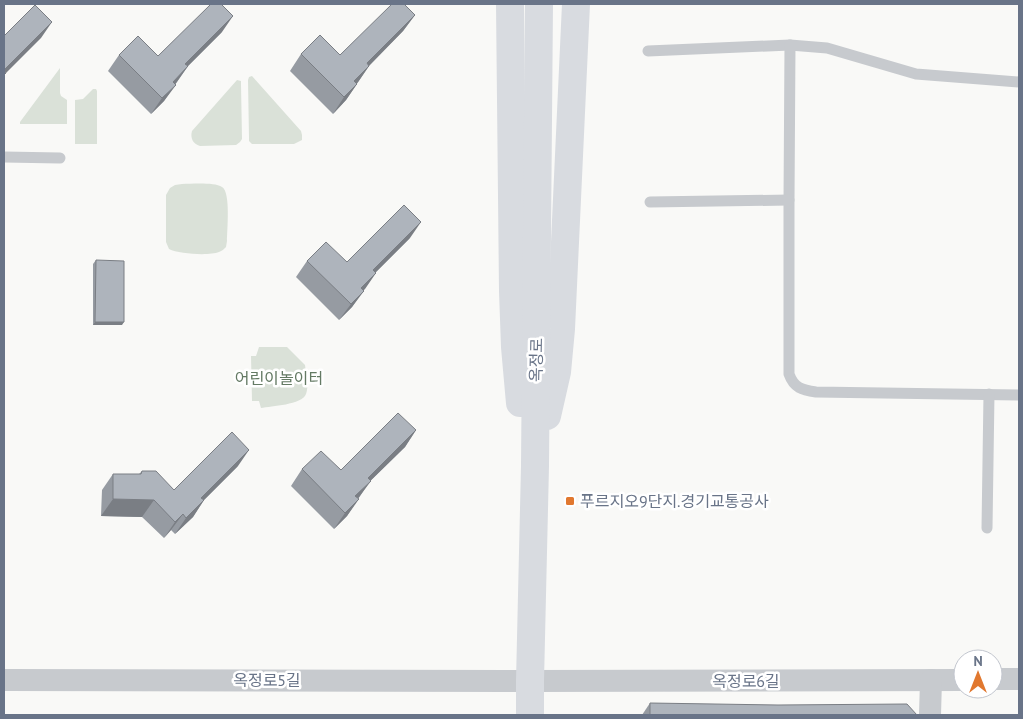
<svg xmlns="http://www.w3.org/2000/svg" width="1023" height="719" font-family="'PT Sans','Noto Sans KR',sans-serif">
  <rect width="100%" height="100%" fill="#f9f9f7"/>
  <g fill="#dae1d8">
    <path d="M60 68V93L61 96 67 100V124H20V122Z"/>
    <path d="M252 76 301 131 302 135V140L294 144H252L249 141V138L248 80 249 77Z"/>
    <path d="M237 80 241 81V84L242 139 240 142 236 145 200 146C193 144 190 138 192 131Z"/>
    <path d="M93 89H96L97 91V144H75V100L83 99Z"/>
    <path d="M182 184C192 184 214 182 222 187 231 192 227 231 227 241L226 247C224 249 222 251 219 252 209 256 179 254 169 249L166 242V195L170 188 175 185Z"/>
    <path d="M259 347H287L305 365C306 374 309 386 306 394 302 405 271 406 261 408L259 401H252L251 356H256Z"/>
  </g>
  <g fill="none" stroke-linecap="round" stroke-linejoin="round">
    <g stroke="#c7cace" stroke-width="11">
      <path d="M648 51 790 45"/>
      <path d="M1019 82 916 74 827 48 790 45 789 200V374C794 388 802 390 816 392L1019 395"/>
      <path d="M4 157 60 158"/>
      <path d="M650 202 789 200"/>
      <path d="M987 528 989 394"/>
    </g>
    <g stroke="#c7cace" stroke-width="22">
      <path d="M993 679H1019"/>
      <path d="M4 680 530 681 963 680"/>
      <path d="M930 715 931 680"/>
    </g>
    <g stroke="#d8dbe0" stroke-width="28">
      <path d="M510 4 513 291 515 347 520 403"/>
      <path d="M547 416 557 372 561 329 576 4"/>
      <path d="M530 715V681L535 466 539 4"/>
    </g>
  </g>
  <g fill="#969ba2">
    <path d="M415 15 403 31 369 66 346 100 333 114 290 71 301 54 340 55Z"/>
    <path d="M222 32 188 66 164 101 151 114 108 71 119 55 158 56Z"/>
    <path d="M410 238 376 272 352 307 339 320 296 277 307 261 347 262Z"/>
    <path d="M96 260 122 325H93V264Z"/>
    <path d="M416 430 405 447 370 481 347 516 334 529 291 486 302 469 341 470Z"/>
    <path d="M238 466 204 500 193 517 175 534 171 530 164 538 142 517 101 516 102 490 113 474H139L142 471 174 490Z"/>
    <path d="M650 703 917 715H642Z"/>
  </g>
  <g fill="#7a7e84">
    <path d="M415 15 403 31 356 79 367 63Z"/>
    <path d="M233 16 222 32 174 80 185 64Z"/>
    <path d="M52 22 41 38 4 75V70Z"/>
    <path d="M188 66 176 83 161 98 173 82Z"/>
    <path d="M369 66 358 82 343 97 354 81Z"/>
    <path d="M357 84 346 100 333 114 344 97Z"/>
    <path d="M176 85 164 101 151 114 162 98Z"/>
    <path d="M421 222 410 238 362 286 373 270Z"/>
    <path d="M376 273 365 289 349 304 361 288Z"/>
    <path d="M364 291 352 307 339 320 351 304Z"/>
    <path d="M95 322H124L122 325H93Z"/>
    <path d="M416 430 405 447 356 495 368 478Z"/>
    <path d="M249 450 238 466 190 514 201 498Z"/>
    <path d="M371 481 359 497 344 513 355 496Z"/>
    <path d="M113 499 154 500 142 517 101 516Z"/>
    <path d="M359 499 347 516 334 529 345 513Z"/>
    <path d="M204 500 193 517 175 534 186 518Z"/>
    <path d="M183 514 171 530 164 538 175 522Z"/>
  </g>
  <g fill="#aeb4bc" stroke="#7a7e84">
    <path d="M211 4H221L233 16 185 64 188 66 173 82 176 85 162 98 119 55 138 36 158 56Z"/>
    <path d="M392 4H404L415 15 367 63 369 66 354 81 357 84 344 97 301 54 320 35 340 55Z"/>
    <path d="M35 5 52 22 4 70 6 73 4 75V36Z"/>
    <path d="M404 205 421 222 373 270 376 273 361 288 364 291 351 304 307 261 326 242 347 262Z"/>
    <path d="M96 260 124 261V322H95Z"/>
    <path d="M398 413 416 430 368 478 371 481 355 496 359 499 345 513 302 469 321 451 341 470Z"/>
    <path d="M232 432 249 450 201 498 204 500 186 518 183 514 175 522 154 500 113 499V474H141L142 471H156L174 490Z"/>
    <path d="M650 703 778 705 907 704 917 715H650Z"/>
  </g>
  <rect fill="#e1782f" stroke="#fff" stroke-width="2" x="565" y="496" width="10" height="10" rx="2.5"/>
  <g text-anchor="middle" stroke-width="5" stroke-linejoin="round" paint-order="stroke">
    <g font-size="16" fill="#697488" stroke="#fff">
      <text transform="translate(536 360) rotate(-89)" y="6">옥정로</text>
      <text x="267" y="686">옥정로5길</text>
      <text x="746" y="687">옥정로6길</text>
    </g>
    <g font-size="16" fill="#647a64" stroke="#fff">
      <text x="279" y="384">어린이놀이터</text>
    </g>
    <g font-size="16" fill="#697488" stroke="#fff" text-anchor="start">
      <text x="580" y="507">푸르지오9단지.경기교통공사</text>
    </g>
  </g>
  <rect width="1023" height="719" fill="none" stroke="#697488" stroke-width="10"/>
  <g transform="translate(978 674)"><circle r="24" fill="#ffffff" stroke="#c3c7cf"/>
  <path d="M0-4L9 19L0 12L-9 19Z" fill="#e1782f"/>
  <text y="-8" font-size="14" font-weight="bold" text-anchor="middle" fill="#697488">N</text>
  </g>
</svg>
